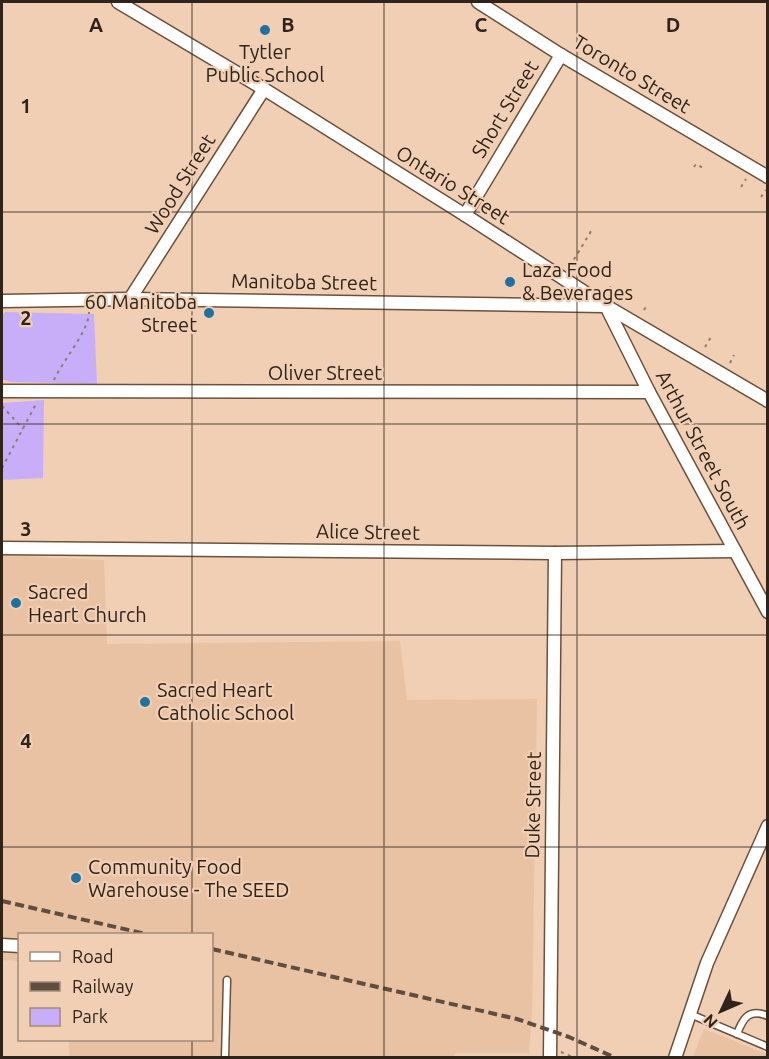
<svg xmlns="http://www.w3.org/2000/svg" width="769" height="1059" font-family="Ubuntu,sans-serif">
  <rect width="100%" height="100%" fill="#f0cfb5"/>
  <g fill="#e9c2a4">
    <path d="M2 555 104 560 107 644 400 641 407 700 537 699 532 1014 529 1053H455L454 1058 69 1057V1040H212V934H20L19 961 2 960Z"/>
    <path d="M704 1029 767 1054V1057H693Z"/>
  </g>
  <g fill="#c8aef9">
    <path d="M5 312 94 314 97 384 10 382 2 379 3 314Z"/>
    <path d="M44 400 43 478 2 480V403Z"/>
  </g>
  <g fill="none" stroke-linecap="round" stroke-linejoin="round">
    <defs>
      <g id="lane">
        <path d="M690 1014 768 1047"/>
        <path d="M737 1034C743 1018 749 1008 768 1016"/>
        <path d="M225 1058 227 980"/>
      </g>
      <g id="street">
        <path d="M118 2 264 89 465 215 606 306 768 401"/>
        <path d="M478 2 561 55 768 177"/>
        <path d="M465 215 561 55"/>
        <path d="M130 299 264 89"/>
        <path d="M2 301 130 299 604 306"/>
        <path d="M606 306 649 392 768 612"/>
        <path d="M2 391 649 392"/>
        <path d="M2 548 555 553 735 551"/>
        <path d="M2 945 20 946"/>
        <path d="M550 1058 555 553"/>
        <path d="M675 1058 707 963 768 826"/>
      </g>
    </defs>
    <use href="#lane" stroke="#6d503a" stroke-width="9"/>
    <use href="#street" stroke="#6d503a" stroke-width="15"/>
    <g stroke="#927b69" stroke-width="2" stroke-dasharray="3 4.5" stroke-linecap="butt">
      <path d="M694 167 696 164 703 168"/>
      <path d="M741 187 746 179"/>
      <path d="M761 197 766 190"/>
      <path d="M570 266 593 228"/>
      <path d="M609 289 613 283"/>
      <path d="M626 300 630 294"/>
      <path d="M644 310 647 305"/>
      <path d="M705 347 711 337"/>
      <path d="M730 363 734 355"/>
      <path d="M54 380C63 360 89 331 89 312"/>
      <path d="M2 406 23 429"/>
      <path d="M2 468 36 404"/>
      <path d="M561 1052 575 1058"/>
    </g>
    <use href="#lane" stroke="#fff" stroke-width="6"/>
    <use href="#street" stroke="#fff" stroke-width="12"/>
    <g stroke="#5f4e40" stroke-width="4" stroke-dasharray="9 4.5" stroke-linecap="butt">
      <path d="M2 901 146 934"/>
      <path d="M212 949 517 1019 569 1037 616 1058"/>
    </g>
  </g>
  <path fill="none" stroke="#30241a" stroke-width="1.5" stroke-opacity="0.55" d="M192 2V934M384 2V1058M577 2V1058M2 212H768M2 424H768M2 635H768M2 847H768M192 1040V1058"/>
  <g fill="#1d72a2" stroke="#f0cfb5" stroke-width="2">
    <circle cx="265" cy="30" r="6"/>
    <circle cx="510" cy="282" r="6"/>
    <circle cx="209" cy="313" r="6"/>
    <circle cx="16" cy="603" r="6"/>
    <circle cx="145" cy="702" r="6"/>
    <circle cx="76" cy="878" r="6"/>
  </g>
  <g text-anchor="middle" stroke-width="4.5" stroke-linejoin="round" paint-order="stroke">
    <g font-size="20" fill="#30241a" stroke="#f0cfb5" text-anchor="start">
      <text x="265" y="59" text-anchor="middle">Tytler<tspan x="265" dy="23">Public School</tspan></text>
      <text x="522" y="277">Laza Food<tspan x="522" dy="23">&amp; Beverages</tspan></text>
      <text x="197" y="309" text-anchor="end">60 Manitoba<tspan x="197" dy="23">Street</tspan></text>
      <text x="28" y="599">Sacred<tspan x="28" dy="23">Heart Church</tspan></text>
      <text x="157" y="697">Sacred Heart<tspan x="157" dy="23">Catholic School</tspan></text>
      <text x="88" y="874">Community Food<tspan x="88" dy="23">Warehouse - The SEED</tspan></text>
    </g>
    <g font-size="20" fill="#30241a" stroke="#f0cfb5">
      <text transform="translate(632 74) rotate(31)" y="7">Toronto Street</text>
      <text transform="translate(505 109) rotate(-59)" y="7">Short Street</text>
      <text transform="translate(180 184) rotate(-58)" y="7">Wood Street</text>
      <text transform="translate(453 185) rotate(32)" y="7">Ontario Street</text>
      <text transform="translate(304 282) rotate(1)" y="7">Manitoba Street</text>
      <text x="325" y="380">Oliver Street</text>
      <text transform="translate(703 450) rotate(62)" y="7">Arthur Street South</text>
      <text transform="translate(368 532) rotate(1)" y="7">Alice Street</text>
      <text transform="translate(533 805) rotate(-89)" y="7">Duke Street</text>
    </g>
  </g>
  <g font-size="20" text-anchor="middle" font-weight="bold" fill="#30241a" stroke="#f0cfb5" stroke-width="4.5" stroke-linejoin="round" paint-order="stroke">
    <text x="96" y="32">A</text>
    <text x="288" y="32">B</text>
    <text x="481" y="32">C</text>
    <text x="673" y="32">D</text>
    <text x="26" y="113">1</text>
    <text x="26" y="325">2</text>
    <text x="26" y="536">3</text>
    <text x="26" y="748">4</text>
  </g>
  <rect width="769" height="1059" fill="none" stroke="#30241a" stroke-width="6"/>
  <rect x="18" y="933" width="195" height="108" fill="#f0cfb5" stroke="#a38b77" stroke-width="1.5"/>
  <rect x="30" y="952" width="30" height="9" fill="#ffffff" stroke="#a38b77" stroke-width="1.5"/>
  <text x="72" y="963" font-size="18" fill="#30241a">Road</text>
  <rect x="30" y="982" width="30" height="9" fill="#5f4e40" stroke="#a38b77" stroke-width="1.5"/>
  <text x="72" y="993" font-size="18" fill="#30241a">Railway</text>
  <rect x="30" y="1008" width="30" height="18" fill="#c8aef9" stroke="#a38b77" stroke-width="1.5"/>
  <text x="72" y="1023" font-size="18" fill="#30241a">Park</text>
  <g transform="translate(721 1011) rotate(226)" stroke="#f0cfb5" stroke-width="4.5" paint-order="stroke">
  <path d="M0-4.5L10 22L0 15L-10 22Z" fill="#30241a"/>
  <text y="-9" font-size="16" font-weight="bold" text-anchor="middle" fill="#30241a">N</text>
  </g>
</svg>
